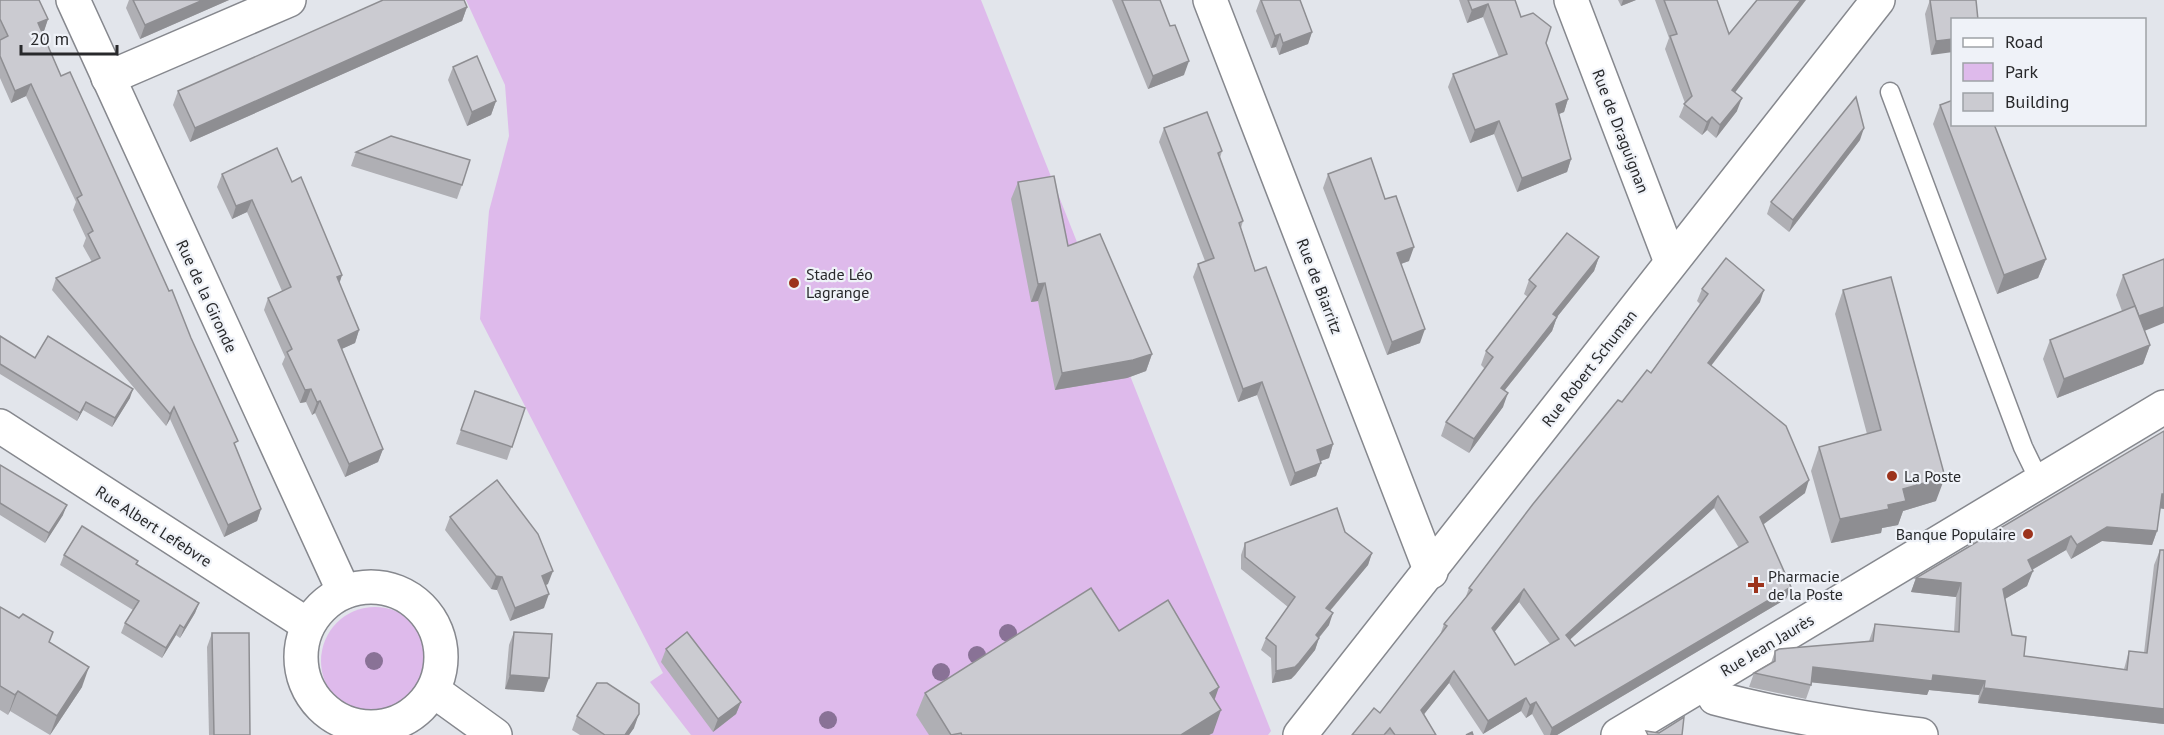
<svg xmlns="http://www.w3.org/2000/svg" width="2164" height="735" font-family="'PT Sans',sans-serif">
  <rect width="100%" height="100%" fill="#e2e5eb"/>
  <g fill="#debaeb">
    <path d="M466 0H981L1271 731 1268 735H691L650 682 663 673 480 319 489 211 509 136 505 85Z"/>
    <circle cx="375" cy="661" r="54"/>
  </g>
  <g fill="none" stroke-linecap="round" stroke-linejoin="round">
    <defs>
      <path id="lane" d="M1890 92 2023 447 2040 482"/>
      <g id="street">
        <path d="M73 0 344 592"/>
        <path d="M1210 0 1431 572"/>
        <path d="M1571 0 1671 262"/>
        <path d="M108 78 289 0"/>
        <path d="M0 426 308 625"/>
        <circle cx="371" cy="657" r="70"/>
        <path d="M1707 682 1715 698C1783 716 1852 727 1921 735"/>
        <path d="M434 691 495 735"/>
        <path d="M1300 735 1878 0"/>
        <path d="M1618 735 2164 407"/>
      </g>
    </defs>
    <use href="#lane" stroke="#86888e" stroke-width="21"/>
    <use href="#street" stroke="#86888e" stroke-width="36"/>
    <use href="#lane" stroke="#fff" stroke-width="18"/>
    <use href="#street" stroke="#fff" stroke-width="33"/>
  </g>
  <g fill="#897296">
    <circle cx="1008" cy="633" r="9"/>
    <circle cx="977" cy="655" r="9"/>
    <circle cx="374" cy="661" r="9"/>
    <circle cx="941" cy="672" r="9"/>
    <circle cx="828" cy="720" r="9"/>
  </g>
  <g fill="#afafb4" fill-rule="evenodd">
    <path d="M0 0 48 19 44 31H42L61 76 191 338 261 509 257 521 224 537 170 419 166 426 52 290 56 278 92 262 83 246 86 238 73 210 76 202 26 96 11 103 0 78Z"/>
    <path d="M129 0H229L140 39 126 8Z"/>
    <path d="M1112 0H1160L1184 75 1148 89Z"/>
    <path d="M1260 0H1300L1312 32 1308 44 1279 55 1276 47 1271 48 1256 11Z"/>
    <path d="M1459 0H1515L1521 17 1546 43 1568 99 1564 112 1559 114 1571 159 1567 172 1517 192 1494 134 1470 143 1448 87 1453 74 1499 57 1483 17 1467 23Z"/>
    <path d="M1618 0H1636L1621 6Z"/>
    <path d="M1655 0H1717L1735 93 1737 111 1716 138 1707 130 1702 135 1679 117 1685 103 1665 49 1669 38Z"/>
    <path d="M1930 0H1976L1931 55 1925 14Z"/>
    <path d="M467 7 462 21 190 142 173 105 178 91Z"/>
    <path d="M453 67 496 101 491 115 467 126 448 80Z"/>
    <path d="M1940 105 2046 259 2038 278 1997 294 1933 124Z"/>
    <path d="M1164 128 1222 151 1220 158 1243 221 1241 228 1255 271 1333 444 1329 458 1321 461 1316 476 1290 486 1257 395 1238 402 1193 277 1198 264 1205 261 1159 142Z"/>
    <path d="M1860 140 1789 232 1767 214 1771 202Z"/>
    <path d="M356 152 462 185 457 199 351 166Z"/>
    <path d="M222 174 292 182 342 275 339 283 359 330 355 343 341 349 383 449 378 462 345 477 315 413 312 415 306 402 300 403 282 364 285 357 264 310 268 298 282 291 247 212 232 219 217 187Z"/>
    <path d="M1328 174 1385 199 1409 261 1401 264 1420 343 1387 355 1323 188Z"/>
    <path d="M1018 182 1152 354 1146 371 1127 378 1055 390 1038 301 1031 302 1011 199Z"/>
    <path d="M1599 257 1594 271 1557 317 1552 331 1505 390 1503 407 1469 453 1441 436 1446 422 1485 369 1481 365 1486 351 1528 297 1524 294 1529 280Z"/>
    <path d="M2123 275 2150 345 2143 364 2057 398 2043 359 2050 340 2122 311 2116 295Z"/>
    <path d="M1702 289 1760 302 1711 366 1805 493 1763 524 1786 599 1557 735H1544L1532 714 1526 718 1521 711 1483 734 1449 683 1424 714 1436 735H1352L1380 713 1440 635 1444 624 1465 599 1469 588 1622 402 1651 373 1700 304 1697 301ZM1714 508 1739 548 1575 646 1570 639ZM1519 602 1550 644 1515 665 1494 632Z"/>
    <path d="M1843 290 1936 501 1903 511 1898 525 1882 528 1881 533 1831 543 1811 471 1819 447 1867 434 1835 314Z"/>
    <path d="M0 336 35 358 130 398 112 427 83 410 77 421 0 374Z"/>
    <path d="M475 391 525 408 507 460 456 444Z"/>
    <path d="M0 465 63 515 45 543 0 515Z"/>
    <path d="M2160 508 2157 531 2152 545 2102 541 2071 559 2066 550 2032 570 2027 586 2005 599 2012 635 2024 656 2124 669 2129 651 2144 653 2154 565 2160 550H2164V724L1978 703 1979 695 1929 690 1927 695 1812 682 1806 699 1749 687 1754 673 1771 663 1775 651 1869 641 1875 624 1954 632 1956 597 1911 592 1916 578Z"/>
    <path d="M450 517 548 584 545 585 544 608 510 621 497 590 491 589 445 530Z"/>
    <path d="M1345 532 1372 553 1368 565 1330 611 1329 625 1319 638 1315 650 1295 675 1291 679 1272 683 1271 658 1261 650 1266 638 1288 607 1241 569V555L1245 543Z"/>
    <path d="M64 555 138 561 136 564 199 603 195 613 180 638 176 635 162 658 121 633 125 623 133 610 60 565Z"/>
    <path d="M0 607 49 642 82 687 50 735 10 711 8 715 0 710Z"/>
    <path d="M1119 631 1214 700 1213 733 1209 735H929L916 715 925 693Z"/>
    <path d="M514 632 544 692 505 689 509 645Z"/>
    <path d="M212 633 250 735H209L207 647Z"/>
    <path d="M666 649 741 702 736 714 713 732 661 662Z"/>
    <path d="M577 716 634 728 629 735H580L572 730Z"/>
  </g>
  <g fill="#8e8e92">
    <path d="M203 0H229L140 39 145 25Z"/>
    <path d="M1623 0H1636L1621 6Z"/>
    <path d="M1801 0H1806L1727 103 1732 90Z"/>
    <path d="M1488 4 1483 17 1467 23 1472 10Z"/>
    <path d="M467 7 462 21 190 142 195 128Z"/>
    <path d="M48 19 44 31 34 35 38 23Z"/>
    <path d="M1312 32 1308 44 1279 55 1283 43Z"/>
    <path d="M1280 34 1276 47 1271 48 1275 36Z"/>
    <path d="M1953 39V52L1931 55 1936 41Z"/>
    <path d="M1189 61 1184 75 1148 89 1153 76Z"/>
    <path d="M31 84 26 96 11 103 15 91Z"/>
    <path d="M1742 98 1737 111 1716 138 1720 125Z"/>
    <path d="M1568 99 1564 112 1551 117 1556 104Z"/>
    <path d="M496 101 491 115 467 126 472 112Z"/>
    <path d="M1712 117 1707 130 1702 135 1707 122Z"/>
    <path d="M1499 121 1494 134 1470 143 1475 130Z"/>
    <path d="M1864 128 1860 140 1789 232 1793 220Z"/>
    <path d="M1571 159 1567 172 1517 192 1522 178Z"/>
    <path d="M252 200 247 212 232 219 236 206Z"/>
    <path d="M1414 247 1409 261 1392 267 1397 253Z"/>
    <path d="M1599 257 1594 271 1548 328 1553 314Z"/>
    <path d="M2046 259 2038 278 1997 294 2004 275Z"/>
    <path d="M342 275 338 288 337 277Z"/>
    <path d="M1045 283 1038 301 1031 302 1038 284Z"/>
    <path d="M1764 290 1760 302 1703 376 1708 363Z"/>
    <path d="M2164 307V323L2132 336 2139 316Z"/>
    <path d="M1557 317 1552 331 1496 401 1501 388Z"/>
    <path d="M1425 329 1420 343 1387 355 1392 342Z"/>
    <path d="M359 330 355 343 333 353 338 340Z"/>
    <path d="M2150 345 2143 364 2057 398 2064 379Z"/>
    <path d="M1152 354 1146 371 1127 378 1055 390 1062 373Z"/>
    <path d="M1262 382 1257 395 1238 402 1243 389Z"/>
    <path d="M133 389 130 398 112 427 115 418Z"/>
    <path d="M311 389 306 402 300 403 305 390Z"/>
    <path d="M1508 393 1503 407 1469 453 1474 439Z"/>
    <path d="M320 401 315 413 312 415 317 402Z"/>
    <path d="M86 402 83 410 77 421 80 413Z"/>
    <path d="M174 407 170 419 166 426 170 414Z"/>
    <path d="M1333 444 1329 458 1312 464 1317 450Z"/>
    <path d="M383 449 378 462 345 477 349 464Z"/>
    <path d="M1321 463 1316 476 1290 486 1295 473Z"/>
    <path d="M1945 477 1936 501 1903 511 1898 525 1882 528 1881 533 1831 543 1840 519 1888 505 1903 489Z"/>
    <path d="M1809 480 1805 493 1756 530 1760 517Z"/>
    <path d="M2162 494H2164V509L2157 508Z"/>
    <path d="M1718 496 1714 508 1562 647 1566 635Z"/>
    <path d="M67 505 63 515 45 543 49 533Z"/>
    <path d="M261 509 257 521 224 537 228 525Z"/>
    <path d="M2107 527 2157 531 2152 545 2102 541 2071 559 2077 545Z"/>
    <path d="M2071 536 2066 550 2023 575 2028 560Z"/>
    <path d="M1372 553 1368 565 1322 620 1326 608Z"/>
    <path d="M553 571 548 584 537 589 542 576Z"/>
    <path d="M2033 571 2027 586 1998 603 2003 589Z"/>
    <path d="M496 576 502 577 497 590 491 589Z"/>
    <path d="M1916 578 1961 583 1956 597 1911 592Z"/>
    <path d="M1791 587 1786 599 1557 735H1550L1552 728Z"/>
    <path d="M1524 589 1519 602 1487 641 1492 628Z"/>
    <path d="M549 594 544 608 510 621 515 608Z"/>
    <path d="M199 603 195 613 180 638 184 628Z"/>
    <path d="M1333 613 1329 625 1311 647 1316 635Z"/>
    <path d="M180 625 176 635 162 658 166 648Z"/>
    <path d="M1319 638 1315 650 1295 675 1291 679 1272 683 1276 671Z"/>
    <path d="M89 667 82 687 50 735 57 716Z"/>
    <path d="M1813 667 1933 675 1985 681 1979 695 1929 690 1927 695 1808 682Z"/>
    <path d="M1454 671 1449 683 1417 723 1421 710Z"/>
    <path d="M510 675 549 678 544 692 505 689Z"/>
    <path d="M1219 687 1211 710 1210 693Z"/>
    <path d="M1984 688 2164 709V724L1978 703Z"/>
    <path d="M18 691 10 711 8 715 15 695Z"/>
    <path d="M1526 698 1521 711 1483 734 1488 721Z"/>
    <path d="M741 702 736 714 713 732 718 719Z"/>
    <path d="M1536 702 1532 714 1526 718 1530 705Z"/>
    <path d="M1221 710 1213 733 1209 735H1181Z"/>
    <path d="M639 714 634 728 629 735H625Z"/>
  </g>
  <g fill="#cbcbd1" stroke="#8e8e92" stroke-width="1.5" fill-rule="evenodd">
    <path d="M0 0H39L48 19 38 23 61 76 70 72 169 291 172 290 191 338 238 441 234 443 261 509 228 525 174 407 170 414 56 278 100 258 88 234 93 231 77 198 82 195 31 84 15 91 0 56V40L8 36 0 19Z"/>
    <path d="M133 0H203L145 25Z"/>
    <path d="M383 0H464L467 7 195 128 178 91Z"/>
    <path d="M1122 0H1160L1170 26 1175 25 1189 61 1153 76Z"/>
    <path d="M1261 0H1300L1312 32 1283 43 1280 34 1275 36Z"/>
    <path d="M1468 0H1515L1521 17 1533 13 1551 27 1546 43 1568 99 1556 104 1571 159 1522 178 1499 121 1475 130 1453 74 1507 54 1488 4 1472 10Z"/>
    <path d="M1664 0H1717L1729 34 1757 0H1801L1732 90 1742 98 1720 125 1712 117 1707 122 1684 104 1692 96 1670 36 1677 34Z"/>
    <path d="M1930 0H1976L1978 20H1953V39L1936 41Z"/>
    <path d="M477 56 496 101 472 112 453 67Z"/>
    <path d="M1856 97 1864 128 1793 220 1771 202Z"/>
    <path d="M1953 100V124H1994L2046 259 2004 275 1940 105Z"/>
    <path d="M1207 112 1222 151 1218 153 1243 221 1239 223 1255 271 1266 267 1333 444 1317 450 1321 463 1295 473 1262 382 1243 389 1198 264 1214 258 1164 128Z"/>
    <path d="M391 136 470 160 462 185 356 152Z"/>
    <path d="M277 148 292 182 301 177 342 275 337 277 359 330 338 340 383 449 349 464 320 401 317 402 311 389 305 390 287 352 292 349 268 298 291 287 252 200 236 206 222 174Z"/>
    <path d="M1371 158 1385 199 1396 196 1414 247 1397 253 1425 329 1392 342 1328 174Z"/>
    <path d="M1054 176 1068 246 1100 234 1152 354 1133 360 1062 373 1045 283 1038 284 1018 182Z"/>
    <path d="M1567 233 1599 257 1553 314 1557 317 1501 388 1508 393 1474 439 1446 422 1493 357 1486 351 1536 286 1529 280Z"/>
    <path d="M1726 258 1764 290 1708 363 1786 426 1809 480 1760 517 1791 587 1552 728 1536 702 1530 705 1526 698 1488 721 1454 671 1421 710 1436 735H1395L1390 728 1384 735H1352L1374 708 1380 713 1447 626 1444 624 1472 590 1469 588 1533 504 1618 400 1622 402 1647 370 1651 373 1708 294 1702 289ZM1718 496 1748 542 1575 646 1566 635ZM1524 589 1559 639 1515 665 1492 628Z"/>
    <path d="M2164 259V307L2139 316 2123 275Z"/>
    <path d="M1891 277 1945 477 1903 489 1906 501 1888 505 1889 509 1840 519 1819 447 1881 430 1843 290Z"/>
    <path d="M2135 306 2150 345 2064 379 2050 340Z"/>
    <path d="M0 336 35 358 48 336 133 389 115 418 86 402 80 413 0 364Z"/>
    <path d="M475 391 525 408 512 447 461 430Z"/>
    <path d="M2164 431V494H2162L2157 531 2107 527 2077 545 2071 536 2028 560 2033 571 2003 589 2012 635 2026 637 2024 656 2127 670 2129 651 2147 653 2160 550H2164V709L1984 688 1985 681 1933 675 1932 681 1813 667 1811 685 1754 673 1775 661V651L1779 649 1873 641 1875 624 1959 632 1961 583 1916 578Z"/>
    <path d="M0 465 67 505 49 533 0 503Z"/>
    <path d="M497 480 538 534 553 571 542 576 549 594 515 608 502 577 496 576 450 517Z"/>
    <path d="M1337 508 1345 532 1372 553 1326 608 1333 613 1316 635 1319 638 1299 663 1295 667 1276 671V646L1266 638 1295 597 1245 557V543Z"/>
    <path d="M82 526 138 561 136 564 199 603 184 628 180 625 166 648 125 623 139 601 64 555Z"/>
    <path d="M1091 588 1119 631 1168 600 1219 687 1210 693 1221 710 1181 735H962L961 733 951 735 925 693Z"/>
    <path d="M0 607 19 618 23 614 53 632 49 642 89 667 57 716 18 691 15 695 0 686Z"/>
    <path d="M514 632 552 634 549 678 510 675Z"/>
    <path d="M687 632 741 702 718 719 666 649Z"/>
    <path d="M212 633H249L250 735H214Z"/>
    <path d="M597 683H607L639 704V714L625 735H605L577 716Z"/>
    <path d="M1684 717 1682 735H1648L1646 731 1659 733Z"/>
    <path d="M1472 732 1473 735H1466Z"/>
  </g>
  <g fill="#9c331c" stroke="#eff2f8" stroke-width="2">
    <circle cx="794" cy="283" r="6"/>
    <circle cx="1892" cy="476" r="6"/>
    <circle cx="2028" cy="534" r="6"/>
    <path d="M1753 576h6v6h6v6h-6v6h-6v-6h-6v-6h6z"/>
  </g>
  <g text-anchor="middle" stroke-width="4.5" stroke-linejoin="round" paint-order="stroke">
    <g font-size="16" fill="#28292b" stroke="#eff2f8">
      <text transform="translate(1621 131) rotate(69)" y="6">Rue de Draguignan</text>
      <text transform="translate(1320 286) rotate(69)" y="6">Rue de Biarritz</text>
      <text transform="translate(207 296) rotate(65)" y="6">Rue de la Gironde</text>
      <text transform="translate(1589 368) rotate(-52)" y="6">Rue Robert Schuman</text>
      <text transform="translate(154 526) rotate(33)" y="6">Rue Albert Lefebvre</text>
      <text transform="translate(1767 645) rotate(-31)" y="6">Rue Jean Jaurès</text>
    </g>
    <g font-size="16" fill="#28292b" stroke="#eff2f8" text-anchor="start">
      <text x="806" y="280">Stade Léo<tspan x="806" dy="18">Lagrange</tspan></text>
      <text x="1904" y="482">La Poste</text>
      <text x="2016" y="540" text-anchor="end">Banque Populaire</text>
      <text x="1768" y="582">Pharmacie<tspan x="1768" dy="18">de la Poste</tspan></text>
    </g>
  </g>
  <rect x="1951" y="18" width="195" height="108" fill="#eff2f8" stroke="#9fa2a6" stroke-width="1.5"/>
  <rect x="1963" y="38" width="30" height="9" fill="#ffffff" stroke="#9fa2a6" stroke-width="1.5"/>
  <text x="2005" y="48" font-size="18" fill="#28292b">Road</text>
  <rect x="1963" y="63" width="30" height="18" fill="#debaeb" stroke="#9fa2a6" stroke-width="1.5"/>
  <text x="2005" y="78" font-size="18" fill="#28292b">Park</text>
  <rect x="1963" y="93" width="30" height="18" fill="#cbcbd1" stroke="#9fa2a6" stroke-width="1.5"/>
  <text x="2005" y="108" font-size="18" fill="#28292b">Building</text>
  <path d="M21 45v9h96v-9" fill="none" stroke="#28292b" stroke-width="3"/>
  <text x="30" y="45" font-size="18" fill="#28292b" stroke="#eff2f8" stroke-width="4.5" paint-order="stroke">20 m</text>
</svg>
